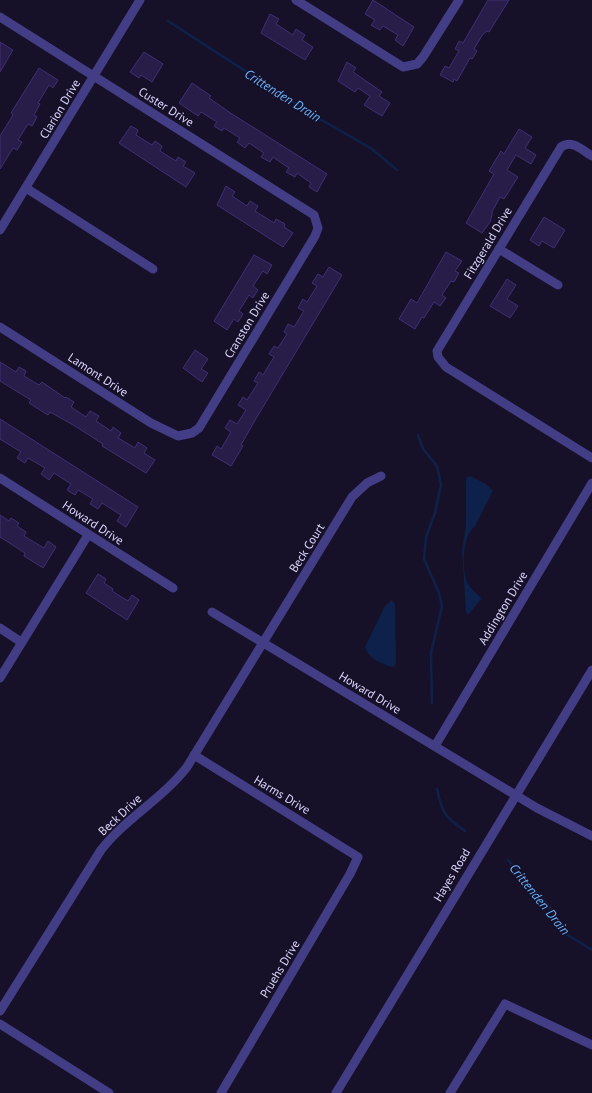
<svg xmlns="http://www.w3.org/2000/svg" width="592" height="1093" font-family="'PT Sans',sans-serif">
  <rect width="100%" height="100%" fill="#161128"/>
  <g fill="#0e214a">
    <path d="M470 476 486 484 493 491 475 526C462 536 461 570 468 584 471 590 478 593 481 599L468 615 466 612 462 550 466 526V481L467 477Z"/>
    <path d="M392 600 395 604 396 663 394 667C384 666 367 657 365 647L385 606Z"/>
  </g>
  <g fill="none" stroke-linecap="round" stroke-linejoin="round">
    <g stroke="#0e214a" stroke-width="2.5">
      <path d="M168 21 313 115 372 149 397 170"/>
      <path d="M418 435 423 449 437 466 441 485 435 513 426 537 424 559 439 593 442 606 431 653 432 703"/>
      <path d="M437 789C442 813 445 817 465 831"/>
      <path d="M508 860 549 906 566 934 592 950"/>
    </g>
  </g>
  <g fill="#281d49" stroke="#402f74">
    <path d="M373 0 414 27 403 46 395 40 398 35 383 26 380 30 371 25 375 20 365 14Z"/>
    <path d="M488 0H509L489 32 487 31 483 34 474 49 477 51 472 59 470 58 457 81 454 79 453 82 440 75 445 66 449 68 459 51 455 49 459 41 463 43Z"/>
    <path d="M270 14 279 19 276 24 293 35 296 29 305 35 302 40 313 47 305 60 261 33Z"/>
    <path d="M0 42 13 50 0 72Z"/>
    <path d="M144 52 163 64 152 82 141 75 139 78 130 72Z"/>
    <path d="M347 62 356 68 353 72 382 92 379 96 390 103 382 116 364 105 370 96 358 88 355 92 338 81Z"/>
    <path d="M39 68 58 80 53 88 49 85 38 103 40 104 34 115 37 117 32 126 28 124 18 140 22 142 17 150 13 148 0 169V136L13 115 11 113Z"/>
    <path d="M192 83 211 96 209 98 232 114 327 174 317 192 309 187 311 183 297 173 295 177 286 172 289 168 273 157 270 162 261 157 264 153 249 143 245 148 237 142 240 138 224 128 222 131 214 126 217 122 201 112 198 116 179 103Z"/>
    <path d="M131 126 138 130 136 135 152 145 155 141 162 146 160 151 176 161 178 157 186 162 183 166 195 173 186 187 119 143Z"/>
    <path d="M519 129 532 137 525 148 536 155 531 164 516 155 507 170 518 177 504 199 500 197 492 212V215L490 222 482 233 466 223 494 174 489 171 501 151 504 154Z"/>
    <path d="M226 186 235 192 232 196 247 206 250 201 258 206 255 211 274 223 276 219 285 224 284 227 293 233 283 247 217 205Z"/>
    <path d="M544 217 565 230 554 248 542 241 539 246 530 240Z"/>
    <path d="M446 252 462 261 455 271 459 273 454 282 451 281 442 295 446 298 440 306 434 302 424 318 422 317 415 329 399 319 411 299 417 303Z"/>
    <path d="M254 255 272 265 267 274 263 271 253 286 258 290 253 298 249 295 239 311 243 314 238 322 234 319 227 330 214 321Z"/>
    <path d="M329 267 342 275 254 422 241 445 243 446 231 466 212 455 217 446 221 449 231 432 225 428 230 420 237 424 246 410 238 405 243 397 247 400 258 383 254 381 259 372 263 375 274 357 269 354 274 346 278 348 287 334 284 332 288 324 294 327 304 311 298 308 303 299 307 302 317 286 312 283 318 274 323 277Z"/>
    <path d="M507 279 516 285 507 299 518 306 510 318 490 306Z"/>
    <path d="M195 350 208 359 201 369 208 373 202 382 183 368Z"/>
    <path d="M0 362 16 372 19 367 26 371 24 376 39 385 42 382 65 398 66 397 74 402 71 407 86 417 90 411 99 416 96 421 111 431 113 427 121 433 118 438 135 448 138 442 147 448 144 453 155 460 146 473 102 446 103 444 75 426 50 412 48 415 29 403 31 400 0 381Z"/>
    <path d="M0 419 138 507 126 527 117 521 121 515 102 503 98 509 90 504 93 499 78 490 75 495 67 490 71 484 54 473 49 480 41 474 45 468 28 458 25 463 17 458 21 452 0 439Z"/>
    <path d="M0 515 9 521 11 518 19 523 17 526 26 532 24 536 44 548 48 541 56 547 43 568 24 556 25 553 0 537Z"/>
    <path d="M98 574 106 579 104 583 113 589 112 591 128 601 132 595 139 600 127 620 86 593Z"/>
  </g>
  <g fill="none" stroke-linecap="round" stroke-linejoin="round">
    <g stroke="#433d86" stroke-width="9">
      <path d="M296 0 403 67 417 64 423 57 459 0"/>
      <path d="M0 17 314 215 318 228 315 236 199 428 192 433 178 436 151 423 0 327"/>
      <path d="M592 156C582 150 572 139 561 147L437 351 438 357 446 367 592 458"/>
      <path d="M26 188 153 269"/>
      <path d="M0 230 140 0"/>
      <path d="M499 249 558 285"/>
      <path d="M0 478 173 588"/>
      <path d="M212 612 537 808 592 836"/>
      <path d="M0 628 21 642"/>
      <path d="M0 678 88 535"/>
      <path d="M435 746 592 483"/>
      <path d="M194 755 358 857 350 874 221 1093"/>
      <path d="M0 1011 101 850C126 818 162 799 187 767L352 497 367 483 381 476"/>
      <path d="M0 1024 109 1093"/>
      <path d="M336 1093 592 670"/>
      <path d="M450 1093 505 1004 592 1045"/>
    </g>
  </g>
  <g text-anchor="middle" stroke-width="3" stroke-linejoin="round" paint-order="stroke">
    <g font-size="12" fill="#ded8fe" stroke="#161128">
      <text transform="translate(166 107) rotate(32)" y="4">Custer Drive</text>
      <text transform="translate(60 109) rotate(-59)" y="4">Clarion Drive</text>
      <text transform="translate(488 243) rotate(-59)" y="4">Fitzgerald Drive</text>
      <text transform="translate(247 325) rotate(-59)" y="4">Cranston Drive</text>
      <text transform="translate(98 375) rotate(33)" y="4">Lamont Drive</text>
      <text transform="translate(93 523) rotate(33)" y="4">Howard Drive</text>
      <text transform="translate(307 548) rotate(-58)" y="4">Beck Court</text>
      <text transform="translate(503 608) rotate(-59)" y="4">Addington Drive</text>
      <text transform="translate(370 693) rotate(31)" y="4">Howard Drive</text>
      <text transform="translate(282 795) rotate(31)" y="4">Harms Drive</text>
      <text transform="translate(120 815) rotate(-43)" y="4">Beck Drive</text>
      <text transform="translate(452 875) rotate(-59)" y="4">Hayes Road</text>
      <text transform="translate(280 969) rotate(-59)" y="4">Pruehs Drive</text>
    </g>
    <g font-size="13" font-style="italic" fill="#69b2fc" stroke="#161128">
      <text transform="translate(283 95) rotate(32)" y="5">Crittenden Drain</text>
      <text transform="translate(540 899) rotate(51)" y="5">Crittenden Drain</text>
    </g>
  </g>
</svg>
